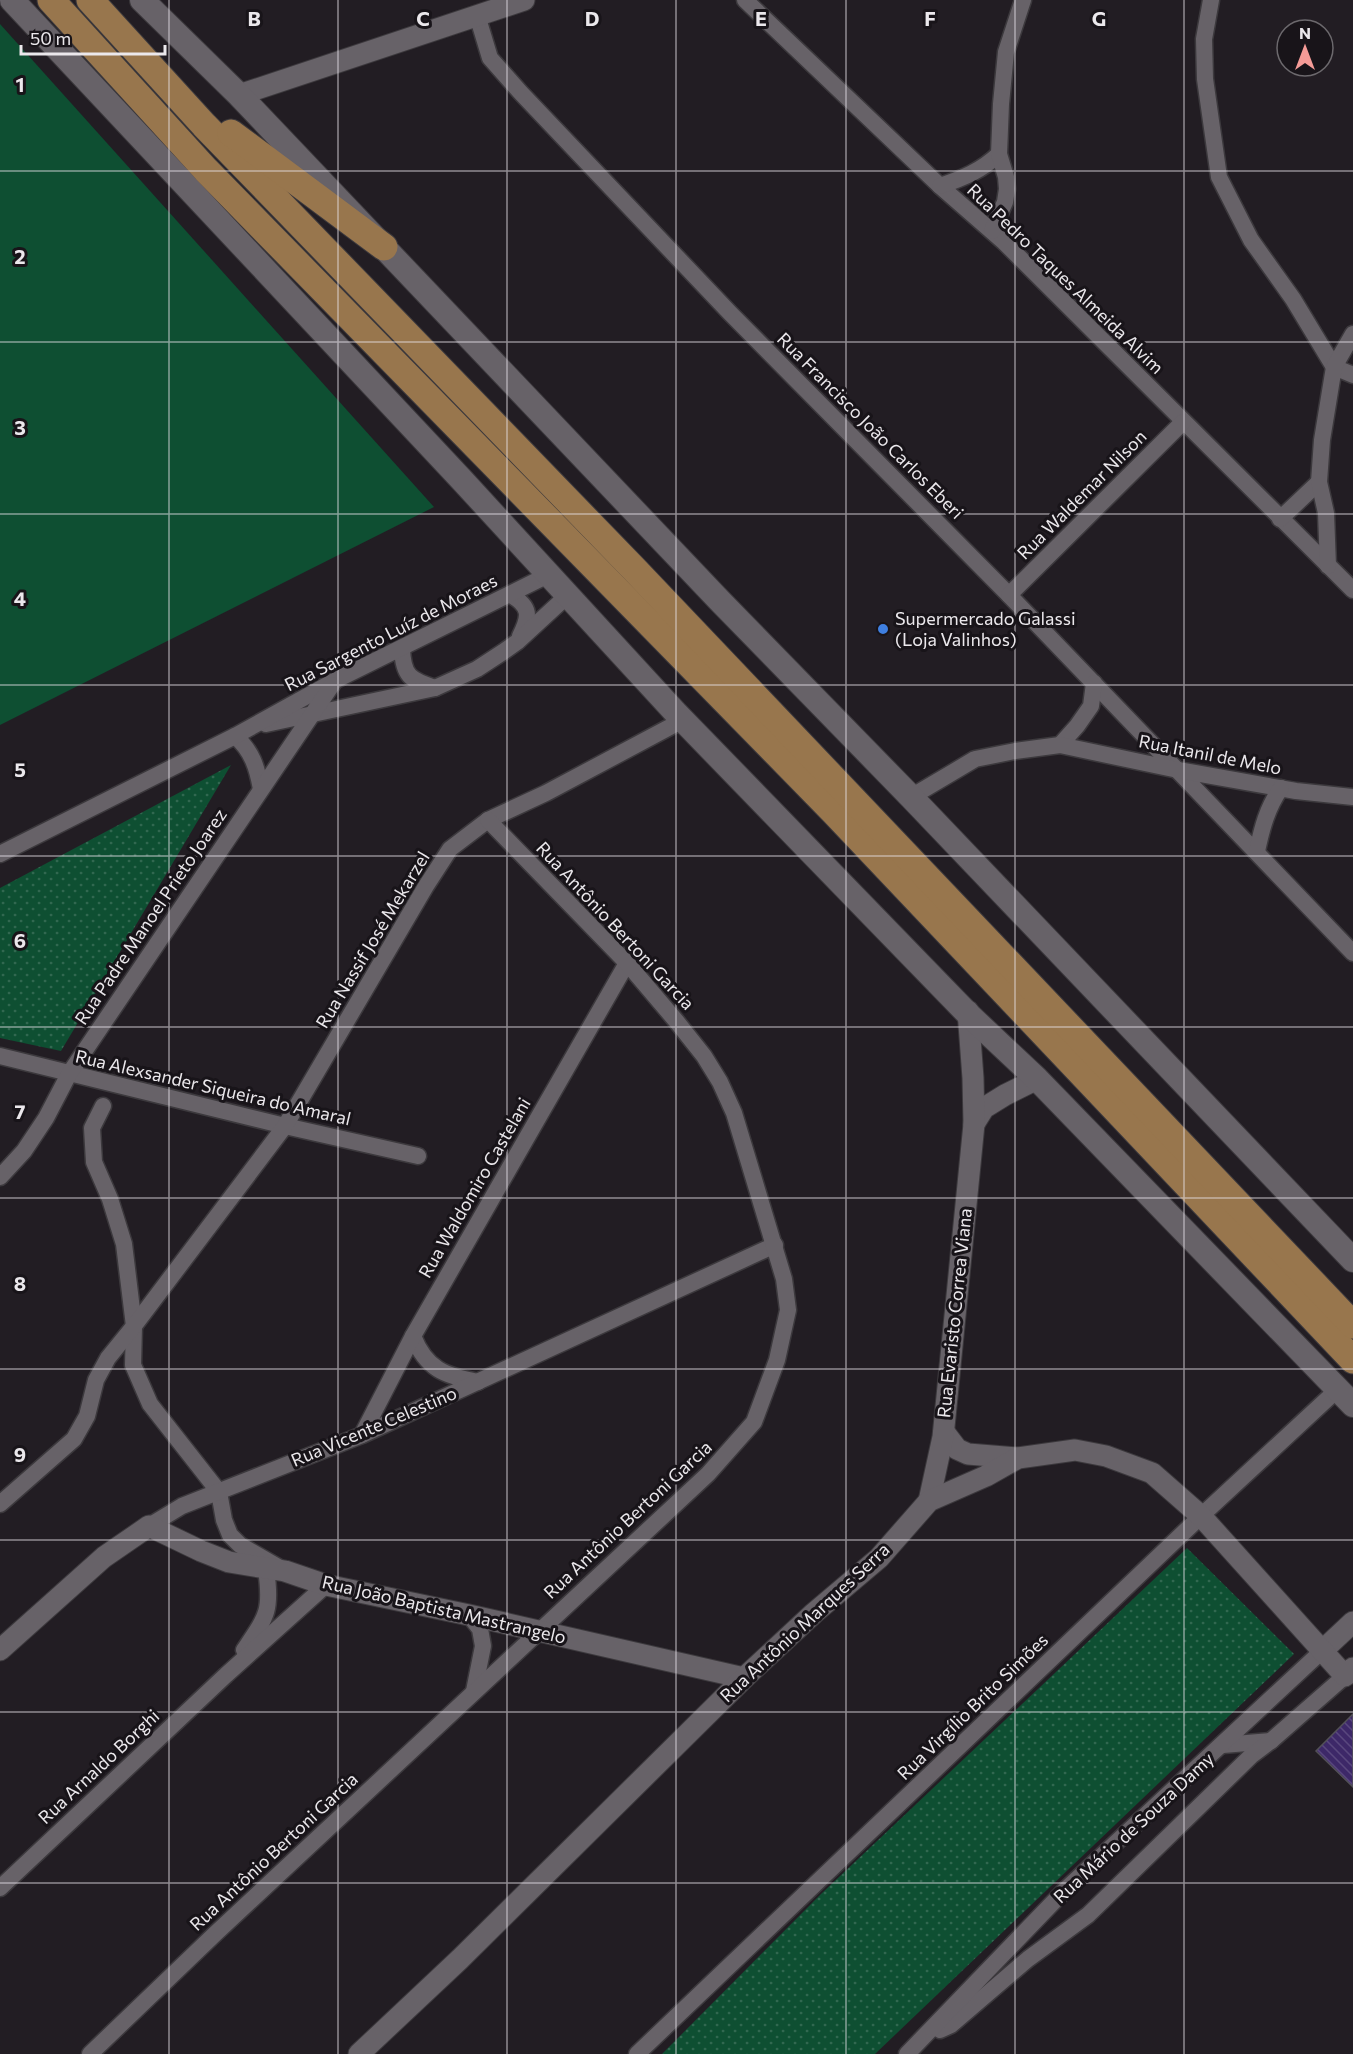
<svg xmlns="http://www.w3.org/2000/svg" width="1353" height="2054" font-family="Commissioner,sans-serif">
  <defs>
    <pattern id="park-dots" width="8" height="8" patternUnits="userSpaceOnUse" patternTransform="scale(1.5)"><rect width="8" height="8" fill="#0e4f32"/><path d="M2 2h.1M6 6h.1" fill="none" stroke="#316850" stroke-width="1.8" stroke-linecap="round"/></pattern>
    <pattern id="building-back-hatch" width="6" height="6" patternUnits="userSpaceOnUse" patternTransform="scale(1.5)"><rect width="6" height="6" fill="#3d2868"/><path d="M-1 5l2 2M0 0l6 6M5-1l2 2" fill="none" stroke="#59477e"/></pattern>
  </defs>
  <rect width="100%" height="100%" fill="#221d23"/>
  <path fill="#0e4f32" d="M0 24 434 507 0 725Z"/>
  <g fill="url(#park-dots)">
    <path d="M231 765 61 1051 0 1038V888Z"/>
    <path d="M1187 1548 1294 1654 875 2054H662L821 1894Z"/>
  </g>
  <path fill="url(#building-back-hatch)" stroke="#525057" stroke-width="1.5" d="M1353 1714V1787L1316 1751Z"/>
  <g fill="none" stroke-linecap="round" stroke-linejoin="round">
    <defs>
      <g id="minor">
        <path d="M745 0 940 186 1004 242 1353 590"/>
        <path d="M1211 0 1204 39 1205 79 1219 177 1251 240 1293 299 1334 367 1353 375"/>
        <path d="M477 15 490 58 521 93 730 313 1009 595 1353 953"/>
        <path d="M940 186C963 178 981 171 999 154"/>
        <path d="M992 231 1005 202 1007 189 1006 177 999 154 1001 104 1006 52 1023 0"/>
        <path d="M1280 519 1319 482"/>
        <path d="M1328 566 1326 513 1319 482 1322 440 1334 367 1353 334"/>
        <path d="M511 595C531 607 530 616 520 636"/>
        <path d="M1009 595 1183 422"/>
        <path d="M402 648C403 676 410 680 435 688"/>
        <path d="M266 724 435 688 477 669 503 652 517 642 567 596"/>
        <path d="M235 736C252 751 257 767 261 789"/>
        <path d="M1060 745 1077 726 1091 706 1094 683"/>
        <path d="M911 797 975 759 1015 751 1060 745 1178 770 1296 791 1353 797"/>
        <path d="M1257 851C1262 828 1267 808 1281 788"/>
        <path d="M0 854 235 736 336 680 548 575"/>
        <path d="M0 1056 285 1126 418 1156"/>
        <path d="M103 1106 92 1128 94 1162 110 1199 124 1244 134 1326 133 1365 150 1404 219 1492 224 1520 230 1535 240 1545 278 1567"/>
        <path d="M0 1177 24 1151 46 1118 69 1074 332 685"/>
        <path d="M413 1336C426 1369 445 1376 478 1382"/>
        <path d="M362 1435 413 1336 627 963"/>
        <path d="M0 1504 74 1439 87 1416 96 1380 108 1358 134 1326 285 1126 426 886 450 849 488 820 546 793 683 720"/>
        <path d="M149 1526 182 1506 362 1435 775 1245"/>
        <path d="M469 1615 480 1629 483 1646 474 1691"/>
        <path d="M244 1650C267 1616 272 1611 266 1569"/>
        <path d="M1223 1745 1271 1741"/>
        <path d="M0 1888 226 1675 326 1585"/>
        <path d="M940 2030 951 2025 1028 1959 1088 1915 1251 1756 1272 1740 1345 1676"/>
        <path d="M90 2054 216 1933 708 1474 754 1422 777 1360 788 1310 784 1279 734 1113 720 1082 704 1056 677 1022 627 963 488 820"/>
        <path d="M637 2054 1201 1516 1338 1389"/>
        <path d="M907 2054 1066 1889 1322 1651"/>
      </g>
      <g id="tertiary">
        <path d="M239 95 524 0"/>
        <path d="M974 1124 984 1108 1005 1095 1037 1079"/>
        <path d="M944 1432 957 1449 968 1454 1017 1458"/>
        <path d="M929 1501 943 1437 974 1124 973 1078 968 1011"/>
        <path d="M0 1650 104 1557 149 1526 201 1551 229 1562 285 1571 326 1585 469 1615 744 1678"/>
        <path d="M1322 1651 1353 1622"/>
        <path d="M359 2054 460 1959 744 1678 814 1613 879 1558 929 1501 986 1476 1018 1458 1075 1450 1106 1456 1152 1473 1201 1516 1345 1676 1353 1668"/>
      </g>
      <g id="secondary">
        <path d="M12 0 461 479 675 712 969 1015 1037 1079 1353 1405"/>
        <path d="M142 0 239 95 719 600 911 797 1353 1260"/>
      </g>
      <g id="primary">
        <path d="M51 0 206 170 834 812 1353 1360"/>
        <path d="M90 0 204 125 634 569 1353 1325"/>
        <path d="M231 133 384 247"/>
      </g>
    </defs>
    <use href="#minor" stroke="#3c393d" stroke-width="19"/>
    <use href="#tertiary" stroke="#3c393d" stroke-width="23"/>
    <use href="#secondary" stroke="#3c393d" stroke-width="26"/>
    <use href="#primary" stroke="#3c393d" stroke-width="29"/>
    <use href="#minor" stroke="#676268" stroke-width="16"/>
    <use href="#tertiary" stroke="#676268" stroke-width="21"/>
    <use href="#secondary" stroke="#676268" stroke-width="24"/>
    <use href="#primary" stroke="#98764d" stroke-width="27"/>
  </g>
  <path fill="none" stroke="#ebe8ec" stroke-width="1.5" stroke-opacity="0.55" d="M169 0V2054M338 0V2054M507 0V2054M676 0V2054M846 0V2054M1015 0V2054M1184 0V2054M0 171H1353M0 342H1353M0 514H1353M0 685H1353M0 856H1353M0 1027H1353M0 1198H1353M0 1369H1353M0 1540H1353M0 1712H1353M0 1883H1353"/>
  <circle fill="#3f7fe0" stroke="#181419" stroke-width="2" cx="883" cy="629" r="6"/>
  <g text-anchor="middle" stroke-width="6" stroke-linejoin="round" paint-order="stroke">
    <g font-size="18" fill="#ebe8ec" stroke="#181419">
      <text transform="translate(1065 279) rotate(44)" y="6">Rua Pedro Taques Almeida Alvim</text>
      <text transform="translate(870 426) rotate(45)" y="6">Rua Francisco João Carlos Eberi</text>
      <text transform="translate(1082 495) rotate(-45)" y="6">Rua Waldemar Nilson</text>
      <text transform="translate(391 633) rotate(-27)" y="6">Rua Sargento Luíz de Moraes</text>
      <text transform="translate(1210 755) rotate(11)" y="6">Rua Itanil de Melo</text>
      <text transform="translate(151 917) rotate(-56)" y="6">Rua Padre Manoel Prieto Joarez</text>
      <text transform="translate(615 926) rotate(47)" y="6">Rua Antônio Bertoni Garcia</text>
      <text transform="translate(373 940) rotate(-59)" y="6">Rua Nassif José Mekarzel</text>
      <text transform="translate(213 1088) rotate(13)" y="6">Rua Alexsander Siqueira do Amaral</text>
      <text transform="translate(475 1188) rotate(-60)" y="6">Rua Waldomiro Castelani</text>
      <text transform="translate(955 1313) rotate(-84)" y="6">Rua Evaristo Correa Viana</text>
      <text transform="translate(374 1427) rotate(-23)" y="6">Rua Vicente Celestino</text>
      <text transform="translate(628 1520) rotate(-43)" y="6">Rua Antônio Bertoni Garcia</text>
      <text transform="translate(444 1610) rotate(13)" y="6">Rua João Baptista Mastrangelo</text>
      <text transform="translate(805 1623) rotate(-43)" y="6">Rua Antônio Marques Serra</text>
      <text transform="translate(973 1707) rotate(-44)" y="6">Rua Virgílio Brito Simões</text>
      <text transform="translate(99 1767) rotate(-43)" y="6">Rua Arnaldo Borghi</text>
      <text transform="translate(1134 1828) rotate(-43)" y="6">Rua Mário de Souza Damy</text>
      <text transform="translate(274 1852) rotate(-43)" y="6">Rua Antônio Bertoni Garcia</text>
    </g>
    <g font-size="18" fill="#ebe8ec" stroke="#181419" text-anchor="start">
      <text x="895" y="625">Supermercado Galassi<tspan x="895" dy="21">(Loja Valinhos)</tspan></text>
    </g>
  </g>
  <g font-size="20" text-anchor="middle" font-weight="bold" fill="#ebe8ec" stroke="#181419" stroke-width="6" stroke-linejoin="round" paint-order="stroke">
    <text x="254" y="26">B</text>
    <text x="423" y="26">C</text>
    <text x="592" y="26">D</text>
    <text x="761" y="26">E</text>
    <text x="930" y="26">F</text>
    <text x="1099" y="26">G</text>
    <text x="20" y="92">1</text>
    <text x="20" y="264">2</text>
    <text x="20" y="435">3</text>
    <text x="20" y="606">4</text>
    <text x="20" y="777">5</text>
    <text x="20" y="948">6</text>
    <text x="20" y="1119">7</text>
    <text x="20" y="1291">8</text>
    <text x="20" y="1462">9</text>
  </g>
  <g transform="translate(1305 48)"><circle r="28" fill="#181419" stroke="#6c696d" stroke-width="1.5"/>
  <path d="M0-4.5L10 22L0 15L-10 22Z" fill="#f59b97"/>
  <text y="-9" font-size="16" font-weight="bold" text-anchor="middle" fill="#ebe8ec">N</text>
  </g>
  <path d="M21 45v9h144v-9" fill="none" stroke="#ebe8ec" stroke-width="3"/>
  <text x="30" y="45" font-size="18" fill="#ebe8ec" stroke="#181419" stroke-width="4.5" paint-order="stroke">50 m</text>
</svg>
